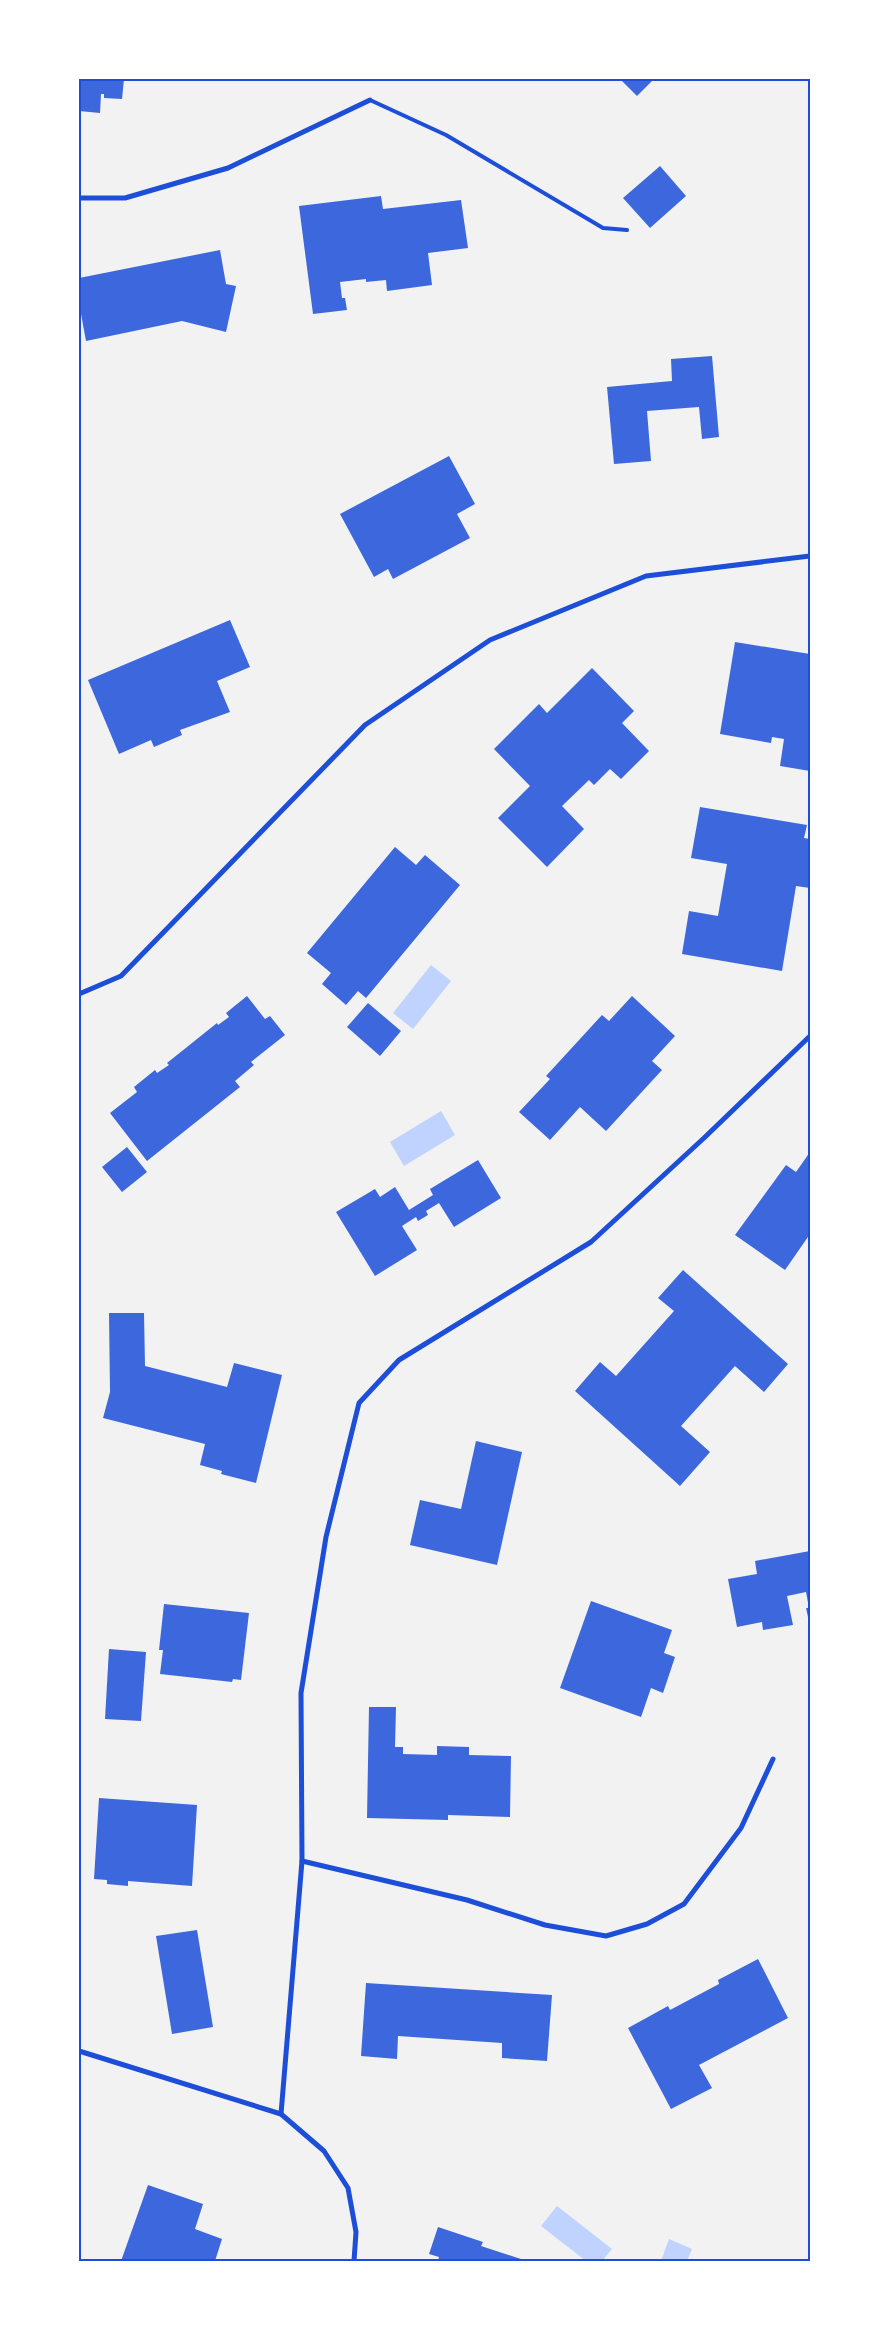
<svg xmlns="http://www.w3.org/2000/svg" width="889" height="2340" font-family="'PT Sans Narrow',sans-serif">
  <rect width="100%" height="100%" fill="#f2f2f2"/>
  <g fill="#bfd3fe">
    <path d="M431 965 451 981 413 1029 393 1013Z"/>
    <path d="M441 1111 455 1135 404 1166 390 1142Z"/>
    <path d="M557 2206 612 2249 602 2261H586L541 2226Z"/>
    <path d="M669 2239 692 2249 687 2261H661Z"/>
  </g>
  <g fill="#3d67dc">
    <path d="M79 79H124L122 99 104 98V94H101L100 113 79 111Z"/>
    <path d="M620 79H654L637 96Z"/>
    <path d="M660 166 686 196 650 228 623 198Z"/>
    <path d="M381 196 383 209 461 200 468 248 428 253 432 285 387 291 386 280 366 282V279L340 282 342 298H345L347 310 313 314 299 206Z"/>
    <path d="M220 250 226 284 236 286 226 332 182 321 86 341 79 303V278Z"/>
    <path d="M712 356 719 437 702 439 699 407 647 411 651 461 614 464 607 387 672 381 671 359Z"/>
    <path d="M449 456 475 504 457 514 470 538 393 579 388 569 374 577 340 514Z"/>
    <path d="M230 620 250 667 217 681 230 712 180 730 182 735 154 747 151 740 119 754 88 680Z"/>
    <path d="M735 642 810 654V771L780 766 784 739 772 737 771 743 720 734Z"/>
    <path d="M592 668 634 711 622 723 649 751 621 779 610 769 594 785 589 780 562 806 584 829 547 867 498 818 530 786 494 749 539 704 547 713Z"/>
    <path d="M700 807 807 825 804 838 810 839V888L796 886 782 971 682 954 689 911 718 916 727 864 691 858Z"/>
    <path d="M395 847 416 865 425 855 460 885 366 998 358 991 346 1005 322 984 331 973 307 953Z"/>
    <path d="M247 996 265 1019 270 1016 285 1035 251 1062 254 1065 235 1081 240 1087 147 1161 110 1113 137 1092 134 1087 155 1070 157 1073 169 1065 167 1063 217 1023 218 1025 229 1017 226 1013Z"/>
    <path d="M632 996 675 1036 652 1061 662 1070 606 1131 580 1107 550 1140 519 1112 550 1079 546 1076 602 1015 609 1021Z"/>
    <path d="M368 1003 401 1031 380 1056 347 1027Z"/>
    <path d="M127 1147 147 1172 122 1192 102 1167Z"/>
    <path d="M810 1152V1234L785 1270 735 1235 786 1165 796 1172Z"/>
    <path d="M478 1160 501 1198 454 1227 439 1203 426 1211 428 1215 418 1221 416 1217 402 1226 417 1250 375 1276 336 1212 375 1189 380 1197 395 1187 409 1210 433 1195 430 1189Z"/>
    <path d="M683 1270 788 1364 764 1392 735 1366 681 1426 710 1452 680 1486 575 1391 600 1362 616 1376 674 1311 658 1298Z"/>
    <path d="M109 1313H144L145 1366 227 1387 234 1363 282 1375 256 1483 221 1474 222 1471 200 1465 205 1444 103 1418 110 1392Z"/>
    <path d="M476 1441 522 1452 497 1565 410 1545 420 1500 461 1509Z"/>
    <path d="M810 1551V1626L806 1608H809L806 1592 787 1596 793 1625 763 1630 762 1622 737 1627 728 1579 757 1574 755 1561Z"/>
    <path d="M591 1601 672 1630 664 1653 675 1657 663 1693 651 1688 641 1717 560 1688Z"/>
    <path d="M164 1604 249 1613 241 1680 233 1679 232 1682 160 1674 163 1650H159Z"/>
    <path d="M109 1649 146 1652 141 1721 105 1719Z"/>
    <path d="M369 1707H396L395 1747H403V1754L437 1755V1746L469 1747V1755L511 1756 510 1817 448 1815V1820L367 1818Z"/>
    <path d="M99 1798 197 1805 192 1886 128 1881V1886L107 1884V1880L94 1879Z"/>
    <path d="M197 1930 213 2027 172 2034 156 1936Z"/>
    <path d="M758 1959 788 2018 699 2065 712 2088 671 2109 628 2028 668 2006 670 2010 719 1984 718 1980Z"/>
    <path d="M366 1983 552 1995 547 2061 502 2058V2043L398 2036 397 2059 361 2056Z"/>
    <path d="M148 2185 203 2204 195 2229 222 2239 215 2261H121Z"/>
    <path d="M438 2227 483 2242 481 2246 527 2261H438L439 2257 429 2254Z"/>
  </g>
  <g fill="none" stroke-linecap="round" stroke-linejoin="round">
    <path stroke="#1d4ed8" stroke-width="4" d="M370 100 446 135 603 228 627 230"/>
    <g stroke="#1d4ed8" stroke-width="5">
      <path d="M79 198H125L228 168 370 100"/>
      <path d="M79 994 121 976 365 725 490 640 646 576 810 556"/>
      <path d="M302 1861 467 1900 545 1925 606 1936 647 1924 684 1904 741 1828 773 1759"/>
      <path d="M79 2051 281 2114 324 2151 348 2188 356 2232 354 2261"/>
      <path d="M281 2114 302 1861 301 1693 326 1537 359 1403 399 1360 591 1242 704 1138 810 1036"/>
    </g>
  </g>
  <rect width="889" height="2340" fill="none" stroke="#ffffff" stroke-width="160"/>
  <rect x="80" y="80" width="729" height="2180" fill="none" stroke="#1d4ed8" stroke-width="2"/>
</svg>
